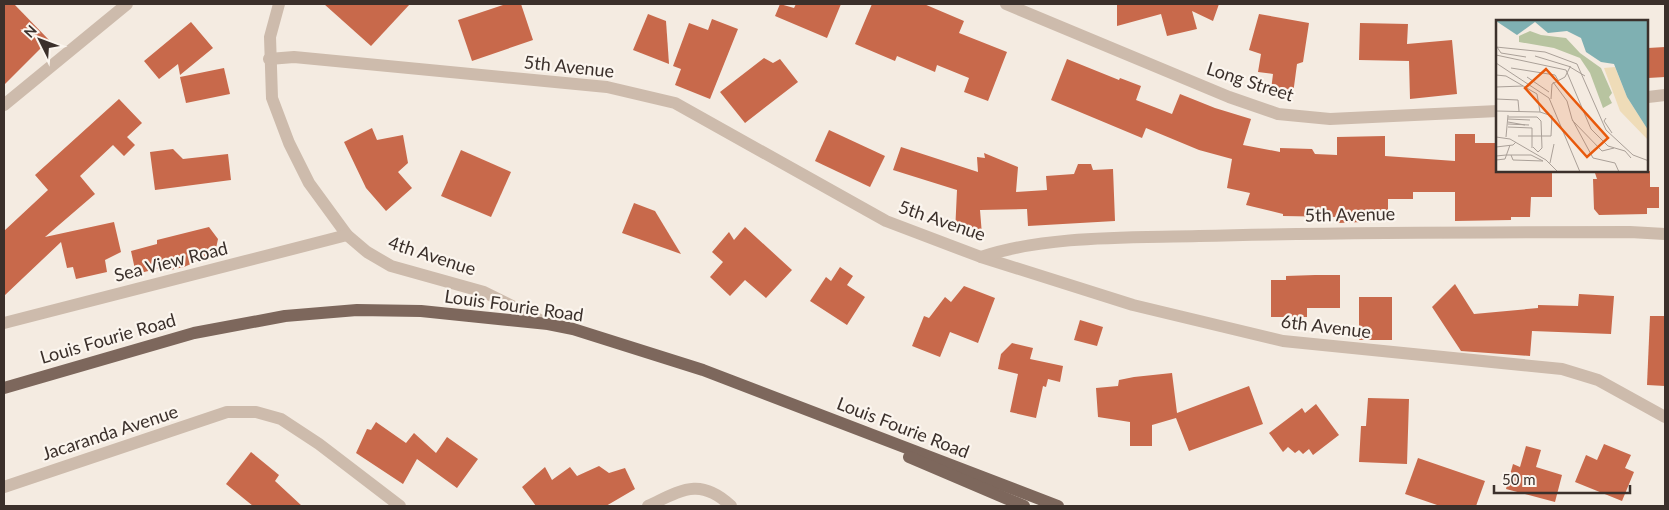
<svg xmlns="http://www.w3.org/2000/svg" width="1669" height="510" font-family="Lato,sans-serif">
  <rect width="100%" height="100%" fill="#f4ebe1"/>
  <g fill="#c8694b">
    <path d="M4 4H14L49 40 4 85Z"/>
    <path d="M324 4H410L371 46Z"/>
    <path d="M506 4H521L533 40 472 61 458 20Z"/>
    <path d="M780 4 794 8 796 4H841L827 38 775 16Z"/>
    <path d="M872 4H924L964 21 959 33 1007 52 988 101 964 92 969 78 937 65 935 72 897 56 895 61 855 44Z"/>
    <path d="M1117 4H1219L1213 21 1192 11 1197 29 1167 36 1161 14 1117 26Z"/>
    <path d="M648 14 666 21 669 64 633 50Z"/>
    <path d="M1259 14 1309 23 1303 62 1297 64 1293 94 1271 90 1273 74 1258 72 1261 54 1249 50Z"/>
    <path d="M712 19 738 29 710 99 675 85 681 69 673 66 689 23 708 30Z"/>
    <path d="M191 22 213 48 180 75 178 64 159 79 144 61Z"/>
    <path d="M1360 23 1408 24 1407 44 1452 40 1457 94 1410 99 1409 61 1359 60Z"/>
    <path d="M1665 47V77L1648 78V48Z"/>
    <path d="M764 58 773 63 780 59 798 82 745 123 720 92Z"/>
    <path d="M1067 59 1119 80 1120 78 1141 86 1136 100 1172 114 1180 94 1215 108 1251 119 1243 145 1280 152V148L1312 149 1315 154 1337 155V137L1385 136V156L1455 161V134H1475V143H1498V171H1552V197H1531L1530 217H1511V220L1455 221V192H1413V199H1388V221L1338 223V217L1283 216V214L1246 205 1250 193 1227 188 1232 159 1199 150 1146 128 1142 138 1051 100Z"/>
    <path d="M224 68 230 94 186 103 180 77Z"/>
    <path d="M119 99 142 123 127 137 135 145 124 156 113 145 80 176 95 194 45 237 114 222 121 252 105 260 107 272 76 279 73 267 67 268 61 242 4 296V231L48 190 35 175Z"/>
    <path d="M372 128 377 140 403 135 408 163 398 172 412 188 386 211 366 188 344 142Z"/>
    <path d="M829 130 885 156 870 187 815 161Z"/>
    <path d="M901 147 978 172 977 157 985 158 984 153 1018 167 1016 192 1047 190 1046 176 1074 174 1078 164H1091L1093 170 1113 169 1115 221 1028 226 1027 209 980 210 982 235 955 233 957 190 893 170Z"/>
    <path d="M173 149 183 159 228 154 231 180 155 190 150 152Z"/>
    <path d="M461 150 511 172 491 217 441 196Z"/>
    <path d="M1650 171V187H1659V208H1647V214L1599 215 1594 209 1593 179H1597L1595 173Z"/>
    <path d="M634 203 655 211 681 254 622 233Z"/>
    <path d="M209 227 218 239 215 253 184 267 170 270 169 266 136 274 131 251 157 244V240Z"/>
    <path d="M745 227 792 270 766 298 745 280 730 296 710 277 723 262 712 252 729 232 734 240Z"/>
    <path d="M840 267 853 276 847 285 865 297 847 325 810 301 826 277 831 281Z"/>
    <path d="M1315 275H1340V308H1307V317H1271V280H1286V276Z"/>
    <path d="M1455 284 1474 314 1538 308V305L1578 306 1579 294 1614 296 1611 334 1532 331 1530 356 1461 351 1432 307Z"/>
    <path d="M964 286 995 298 978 343 950 332 940 357 912 346 924 316 929 318 945 297 951 302Z"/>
    <rect x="1359" y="297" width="33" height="43"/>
    <path d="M1650 316H1665V386L1647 385Z"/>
    <path d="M1080 320 1103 327 1097 346 1074 340Z"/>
    <path d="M1012 343 1033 348 1030 359 1063 366 1060 382 1048 379 1046 387 1043 386 1036 418 1010 412 1018 374 998 369 1001 354Z"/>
    <path d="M1172 373 1177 413 1249 386 1263 424 1189 451 1176 418 1152 425V446H1130V422L1098 417 1096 388 1118 386 1119 380 1134 377Z"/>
    <path d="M1368 398 1409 399 1407 464 1359 462 1361 426H1366Z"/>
    <path d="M1316 404 1339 435 1313 455 1309 449 1303 454 1299 450 1295 453 1288 447 1283 452 1269 433 1302 408 1305 413Z"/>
    <path d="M376 422 406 443 414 433 436 453 447 437 478 459 457 488 417 459 403 484 356 453 367 429 371 430Z"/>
    <path d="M1604 444 1631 455 1625 468 1634 472 1622 501 1575 482 1586 455 1597 460Z"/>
    <path d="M1526 446 1541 450 1536 467 1562 475 1555 502 1506 489 1513 464 1520 467Z"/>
    <path d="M251 452 279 475 275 481 302 506H253L226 484Z"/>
    <path d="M1418 458 1485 481 1476 506H1440L1405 494Z"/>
    <path d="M599 466 609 473 625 468 635 489 606 506H536L522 487 545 467 552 480 570 467 577 476Z"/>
  </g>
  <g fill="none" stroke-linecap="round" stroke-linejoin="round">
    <g stroke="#cdbbac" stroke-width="12">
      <path d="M279 4 270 37 272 98 289 143 309 183 347 235 367 252 391 266 484 292 548 324"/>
      <path d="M1006 4 1229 97 1278 114 1330 119 1498 111"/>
      <path d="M269 59 294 57 607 87 675 103 886 221 981 257 1133 305 1283 341 1562 369 1598 380 1665 417"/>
      <path d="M1648 97 1665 95"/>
      <path d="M4 105 127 4"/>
      <path d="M981 257C1048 235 1128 238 1199 236 1342 232 1486 232 1630 232L1665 234"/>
      <path d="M4 323 347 235"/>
      <path d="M4 487 227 412H256L281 419 319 444 400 506"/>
      <path d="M648 506C682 490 700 477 731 506"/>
    </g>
    <g stroke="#7d675c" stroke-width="12">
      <path d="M4 388 194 333 285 316 357 310 421 311 548 324 573 329 703 370 1058 506"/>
      <path d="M909 457 1024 506"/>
    </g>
  </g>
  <g text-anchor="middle" stroke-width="4.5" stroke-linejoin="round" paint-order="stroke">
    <g font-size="18" fill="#3b302b" stroke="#fbf5ee">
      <text transform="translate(569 67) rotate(6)" y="6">5th Avenue</text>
      <text transform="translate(1250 82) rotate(18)" y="6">Long Street</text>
      <text transform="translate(1350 215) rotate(-1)" y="6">5th Avenue</text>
      <text transform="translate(942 221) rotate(19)" y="6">5th Avenue</text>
      <text transform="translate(432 256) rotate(18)" y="6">4th Avenue</text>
      <text transform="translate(171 262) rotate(-14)" y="6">Sea View Road</text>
      <text transform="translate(514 306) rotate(8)" y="6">Louis Fourie Road</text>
      <text transform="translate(1326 327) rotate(7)" y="6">6th Avenue</text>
      <text transform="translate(108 339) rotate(-16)" y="6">Louis Fourie Road</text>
      <text transform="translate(903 428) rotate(21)" y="6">Louis Fourie Road</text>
      <text transform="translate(110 433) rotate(-18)" y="6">Jacaranda Avenue</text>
    </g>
  </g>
  <g transform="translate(1496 20)">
    <rect width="152" height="152" fill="#f4ebe1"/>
    <path d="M34 11 45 15 70 18 84 33 105 48 116 73 113 77 116 83 107 88 94 53 84 38 58 28 23 22V16Z" fill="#b8c4a0"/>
    <path d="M119 47 131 77 152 110V120L124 91 108 48Z" fill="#efdcb8"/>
    <path d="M152 0V110L131 77 118 44 105 42 90 32 85 18 71 11 52 13 39 2 21 15 0 1Z" fill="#7fb0b2"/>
    <path fill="none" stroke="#aaa098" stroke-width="1" d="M0 27 49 32 81 44 110 110 137 135 153 141M1 27 5 33 30 37M0 35 70 50 95 109 112 126 129 131 135 138M39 36 75 47M0 43 53 78 84 152M15 48 59 55 62 60M0 55 10 56 41 74 44 92M31 57 53 72M57 62 71 81 76 99 97 138 119 143 123 152M0 67 27 66M0 79 22 80 23 91M55 79 56 64 69 57 74 47 89 56M0 91 44 92 56 96 55 116H22M12 97H41L45 101 46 128 42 132 37 127M110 98 108 101 116 113M12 99 34 100M76 100 106 131 118 128M12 102 29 105M12 104 33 105M12 107 36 108V128M0 117 14 119 50 140 62 152M10 117 12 95M0 127 17 125 20 122M0 136 10 135H35L47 141 17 140 15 135M0 140 9 139 14 125M54 143 58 124"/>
    <path fill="#e8590c" fill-opacity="0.15" stroke="#e8590c" stroke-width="2.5" d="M50 49 112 118 91 137 29 68Z"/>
    <rect width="152" height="152" fill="none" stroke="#3b302b" stroke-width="2.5"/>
  </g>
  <rect width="1669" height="510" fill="none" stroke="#3b302b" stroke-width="10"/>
  <g transform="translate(40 40) rotate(312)" stroke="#fbf5ee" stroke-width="4" paint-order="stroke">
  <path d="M0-4L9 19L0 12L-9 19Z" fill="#3b302b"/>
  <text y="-8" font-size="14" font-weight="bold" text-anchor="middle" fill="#3b302b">N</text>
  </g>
  <path d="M1494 485v8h136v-8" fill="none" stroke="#3b302b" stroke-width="2.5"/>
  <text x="1502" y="485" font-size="15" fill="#3b302b" stroke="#fbf5ee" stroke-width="4" paint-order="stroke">50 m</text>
</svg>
